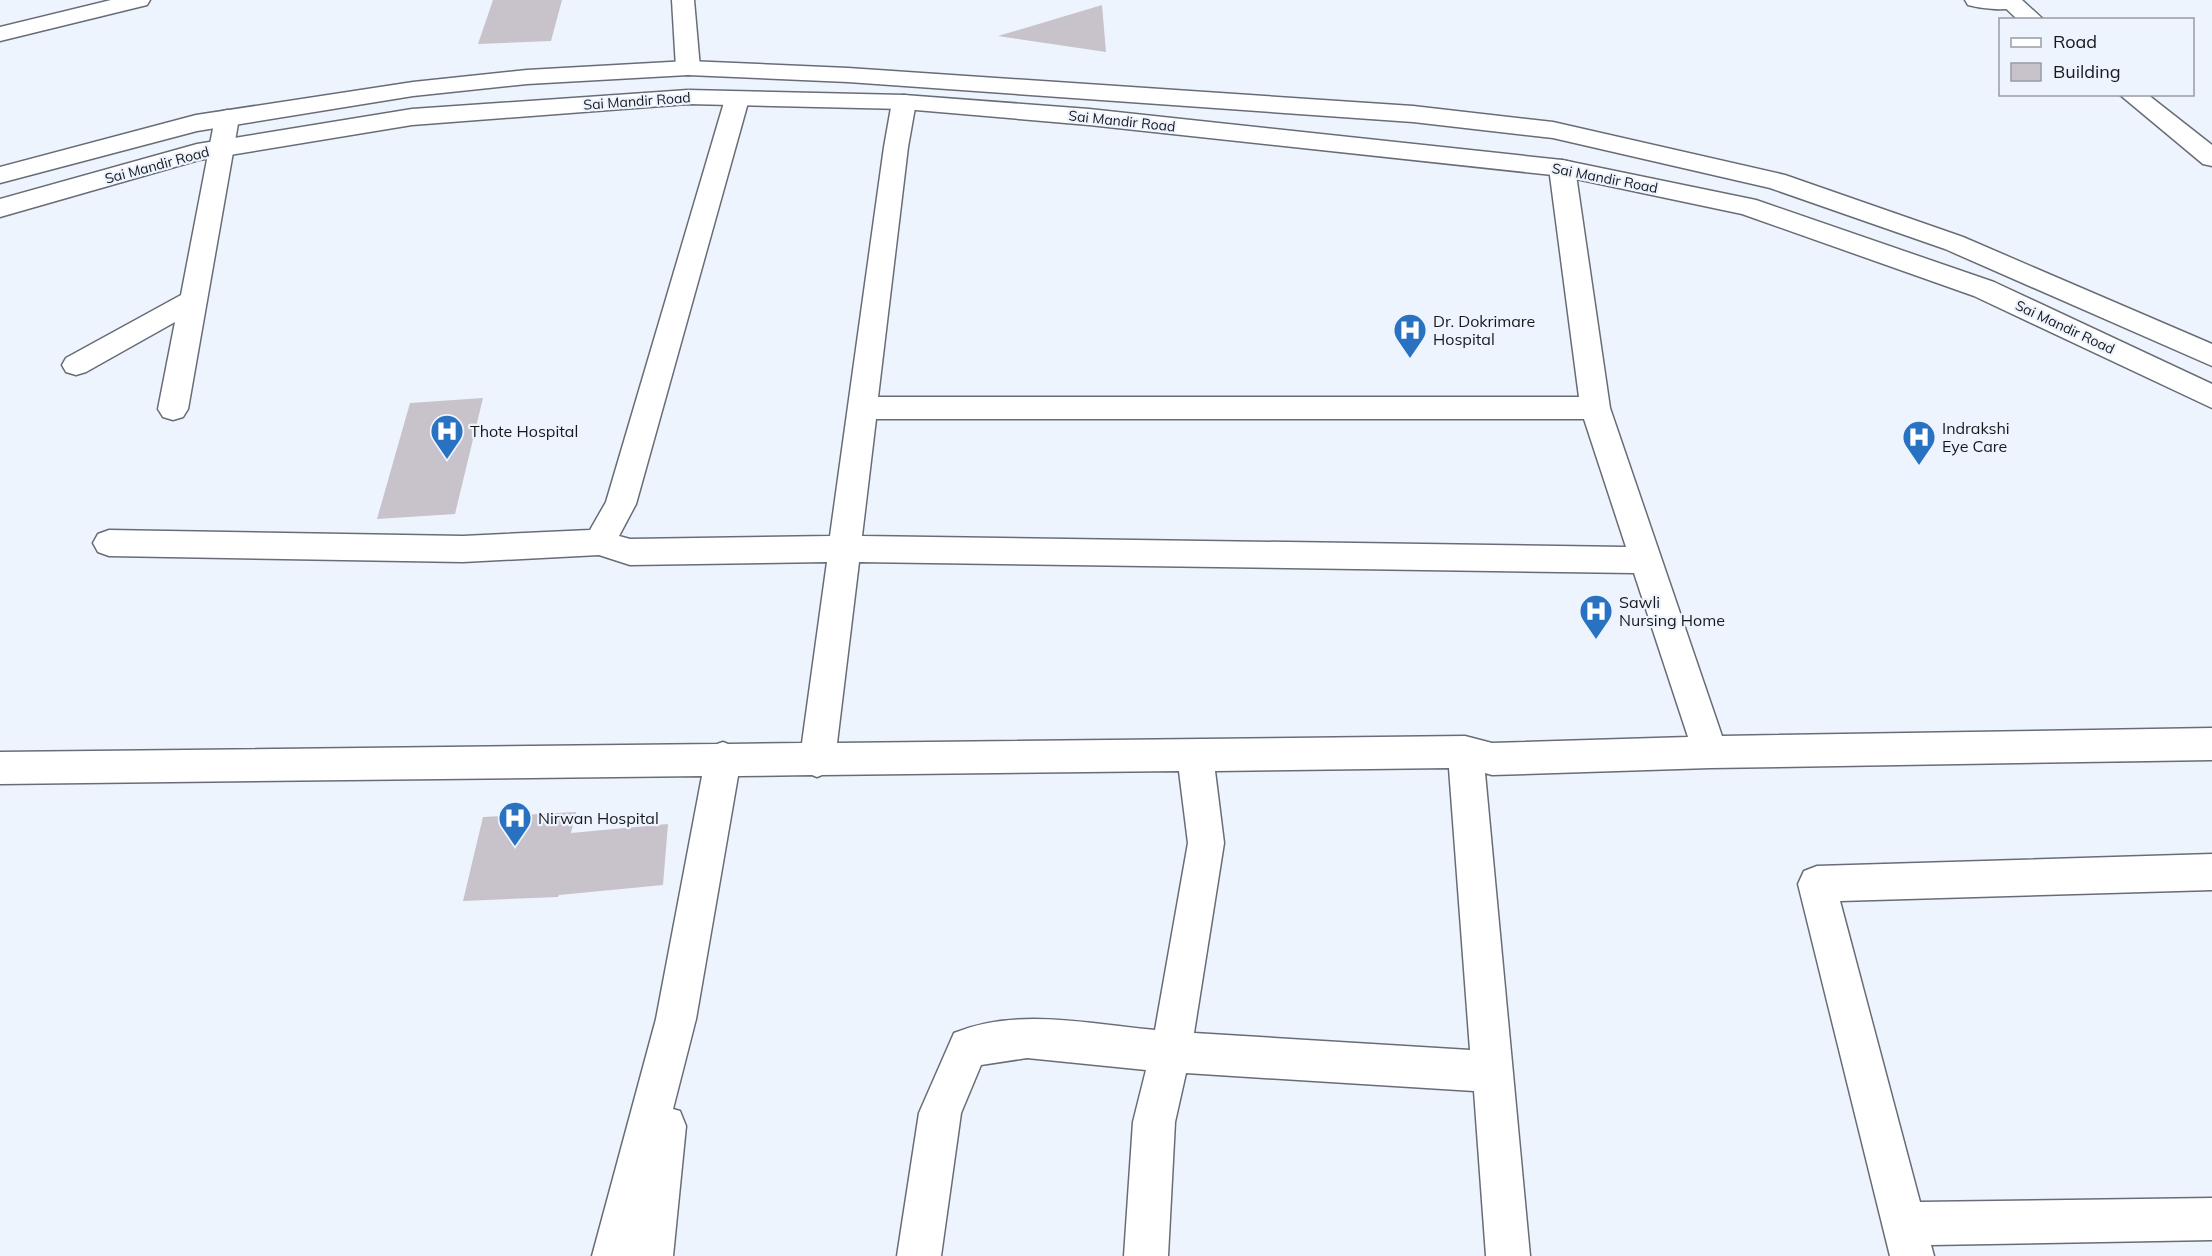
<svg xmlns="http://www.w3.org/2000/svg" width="2212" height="1256" font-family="Mulish,sans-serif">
  <rect width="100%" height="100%" fill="#eef4fe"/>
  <g fill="#c8c2cb">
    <path d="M493 0H562L551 41 478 44Z"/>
    <path d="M1102 5 1106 52 998 36Z"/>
    <path d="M483 398 455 514 377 519 410 403Z"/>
    <path d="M576 812 571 833 668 824 663 885 559 895 558 897 463 901 483 817Z"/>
  </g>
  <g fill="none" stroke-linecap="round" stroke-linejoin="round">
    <defs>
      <g id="street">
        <path d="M111 0H150L147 5 0 41V27Z"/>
        <path d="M672 0H694L700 68 696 73 688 75 680 73 676 68Z"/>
        <path d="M1965 0H2021L2022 2 2019 7C2004 11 1983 9 1968 5Z"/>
        <path d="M737 92 746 94 749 99 636 504 619 536 630 539 830 536 884 147 892 102 895 97 904 95 913 97 916 102 908 147 878 397H1579L1549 168 1553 162 1562 160 1571 162 1575 168 1610 408 1722 736 2212 728V760L1710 768 1492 775 1485 773 1530 1256H1486L1474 1091 1186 1073 1175 1122 1168 1256H1124L1133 1122 1146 1070 1027 1058 981 1065 961 1113 941 1256H897L919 1113 954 1033C1016 1007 1090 1024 1155 1030L1188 843 1179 771 822 775 817 777 812 775 738 776 696 1019 673 1109 680 1111 686 1126 673 1256H592L656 1019 702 776 0 784V752L717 744 723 742 728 744 802 743 827 562 630 565 599 555 463 562 109 556 98 552 93 543 98 534 109 530 463 536 590 530 606 502 725 99 728 94ZM876 419H1584L1626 547 862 536ZM859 562 1634 573 1688 737 1492 743 1465 736 837 743ZM1449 768 1470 1050 1194 1033 1224 843 1215 771Z"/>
        <path d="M227 110 236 113 239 118 188 409 183 417 173 420 163 417 158 409 175 322 86 372 76 375 66 372 62 365 66 358 181 295 215 118 218 113Z"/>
        <path d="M2212 854V890L1840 901 1920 1202 2212 1198V1240L1931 1245 1934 1256H1890L1798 884 1804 871 1817 866Z"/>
      </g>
      <g id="secondary">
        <path d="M1997 0H2022L2044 20H2018Z"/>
        <path d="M2119 94H2147L2212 145V166L2203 164Z"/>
      </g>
      <g id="highway">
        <path d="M688 61 848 68 1413 106 1553 122 1785 175 1963 237 2212 344V366L1945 249 1770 188 1553 138 1413 122 848 82 688 75 527 84 413 96 197 131 0 183V167L196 115 413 82 527 70Z"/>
        <path d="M688 90 904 95 1089 109 1562 160 1756 200 1994 282 2212 384V408L1974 296 1742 214 1562 176 1089 125 904 109 688 104 412 125 199 160 0 217V199L197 144 412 109Z"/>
      </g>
    </defs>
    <use href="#street" stroke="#686d75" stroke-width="3"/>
    <use href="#secondary" stroke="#686d75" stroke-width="3"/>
    <use href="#highway" stroke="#686d75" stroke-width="3"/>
    <use href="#street" fill="#fff" fill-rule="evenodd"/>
    <use href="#secondary" fill="#fff" fill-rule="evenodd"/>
    <use href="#highway" fill="#fff" fill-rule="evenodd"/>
  </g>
  <defs>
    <symbol id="hospital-pin" viewBox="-11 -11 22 30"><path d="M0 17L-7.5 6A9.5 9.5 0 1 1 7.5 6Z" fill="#2972c2" stroke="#eef4fe"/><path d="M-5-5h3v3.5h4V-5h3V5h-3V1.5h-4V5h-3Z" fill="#fff"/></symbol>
  </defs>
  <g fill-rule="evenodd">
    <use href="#hospital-pin" x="1391" y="311" width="38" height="52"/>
    <use href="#hospital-pin" x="428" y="412" width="38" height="52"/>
    <use href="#hospital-pin" x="1900" y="418" width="38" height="52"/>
    <use href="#hospital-pin" x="1577" y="592" width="38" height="52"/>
    <use href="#hospital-pin" x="496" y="799" width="38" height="52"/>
  </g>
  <g text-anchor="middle" stroke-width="4.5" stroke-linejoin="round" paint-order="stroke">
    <g font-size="14" fill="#17191d" stroke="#eef4fe">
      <text transform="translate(637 101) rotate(-4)" y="5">Sai Mandir Road</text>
      <text transform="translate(1122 121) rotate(6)" y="5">Sai Mandir Road</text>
      <text transform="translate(157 165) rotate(-15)" y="5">Sai Mandir Road</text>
      <text transform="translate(1605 178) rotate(11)" y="5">Sai Mandir Road</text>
      <text transform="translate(2065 327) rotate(25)" y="5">Sai Mandir Road</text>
    </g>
    <g font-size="16" fill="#17191d" stroke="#eef4fe" text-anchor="start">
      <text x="1433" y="327">Dr. Dokrimare<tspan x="1433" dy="18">Hospital</tspan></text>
      <text x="1942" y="434">Indrakshi<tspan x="1942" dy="18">Eye Care</tspan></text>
      <text x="470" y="437">Thote Hospital</text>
      <text x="1619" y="608">Sawli<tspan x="1619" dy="18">Nursing Home</tspan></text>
      <text x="538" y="824">Nirwan Hospital</text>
    </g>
  </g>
  <rect x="1999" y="18" width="195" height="78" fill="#eef4fe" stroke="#989ca4" stroke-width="1.5"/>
  <rect x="2011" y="38" width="30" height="9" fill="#ffffff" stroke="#989ca4" stroke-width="1.5"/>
  <text x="2053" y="48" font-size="18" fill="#17191d">Road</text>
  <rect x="2011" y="63" width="30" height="18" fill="#c8c2cb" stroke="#989ca4" stroke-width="1.5"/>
  <text x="2053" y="78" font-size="18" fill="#17191d">Building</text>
</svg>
